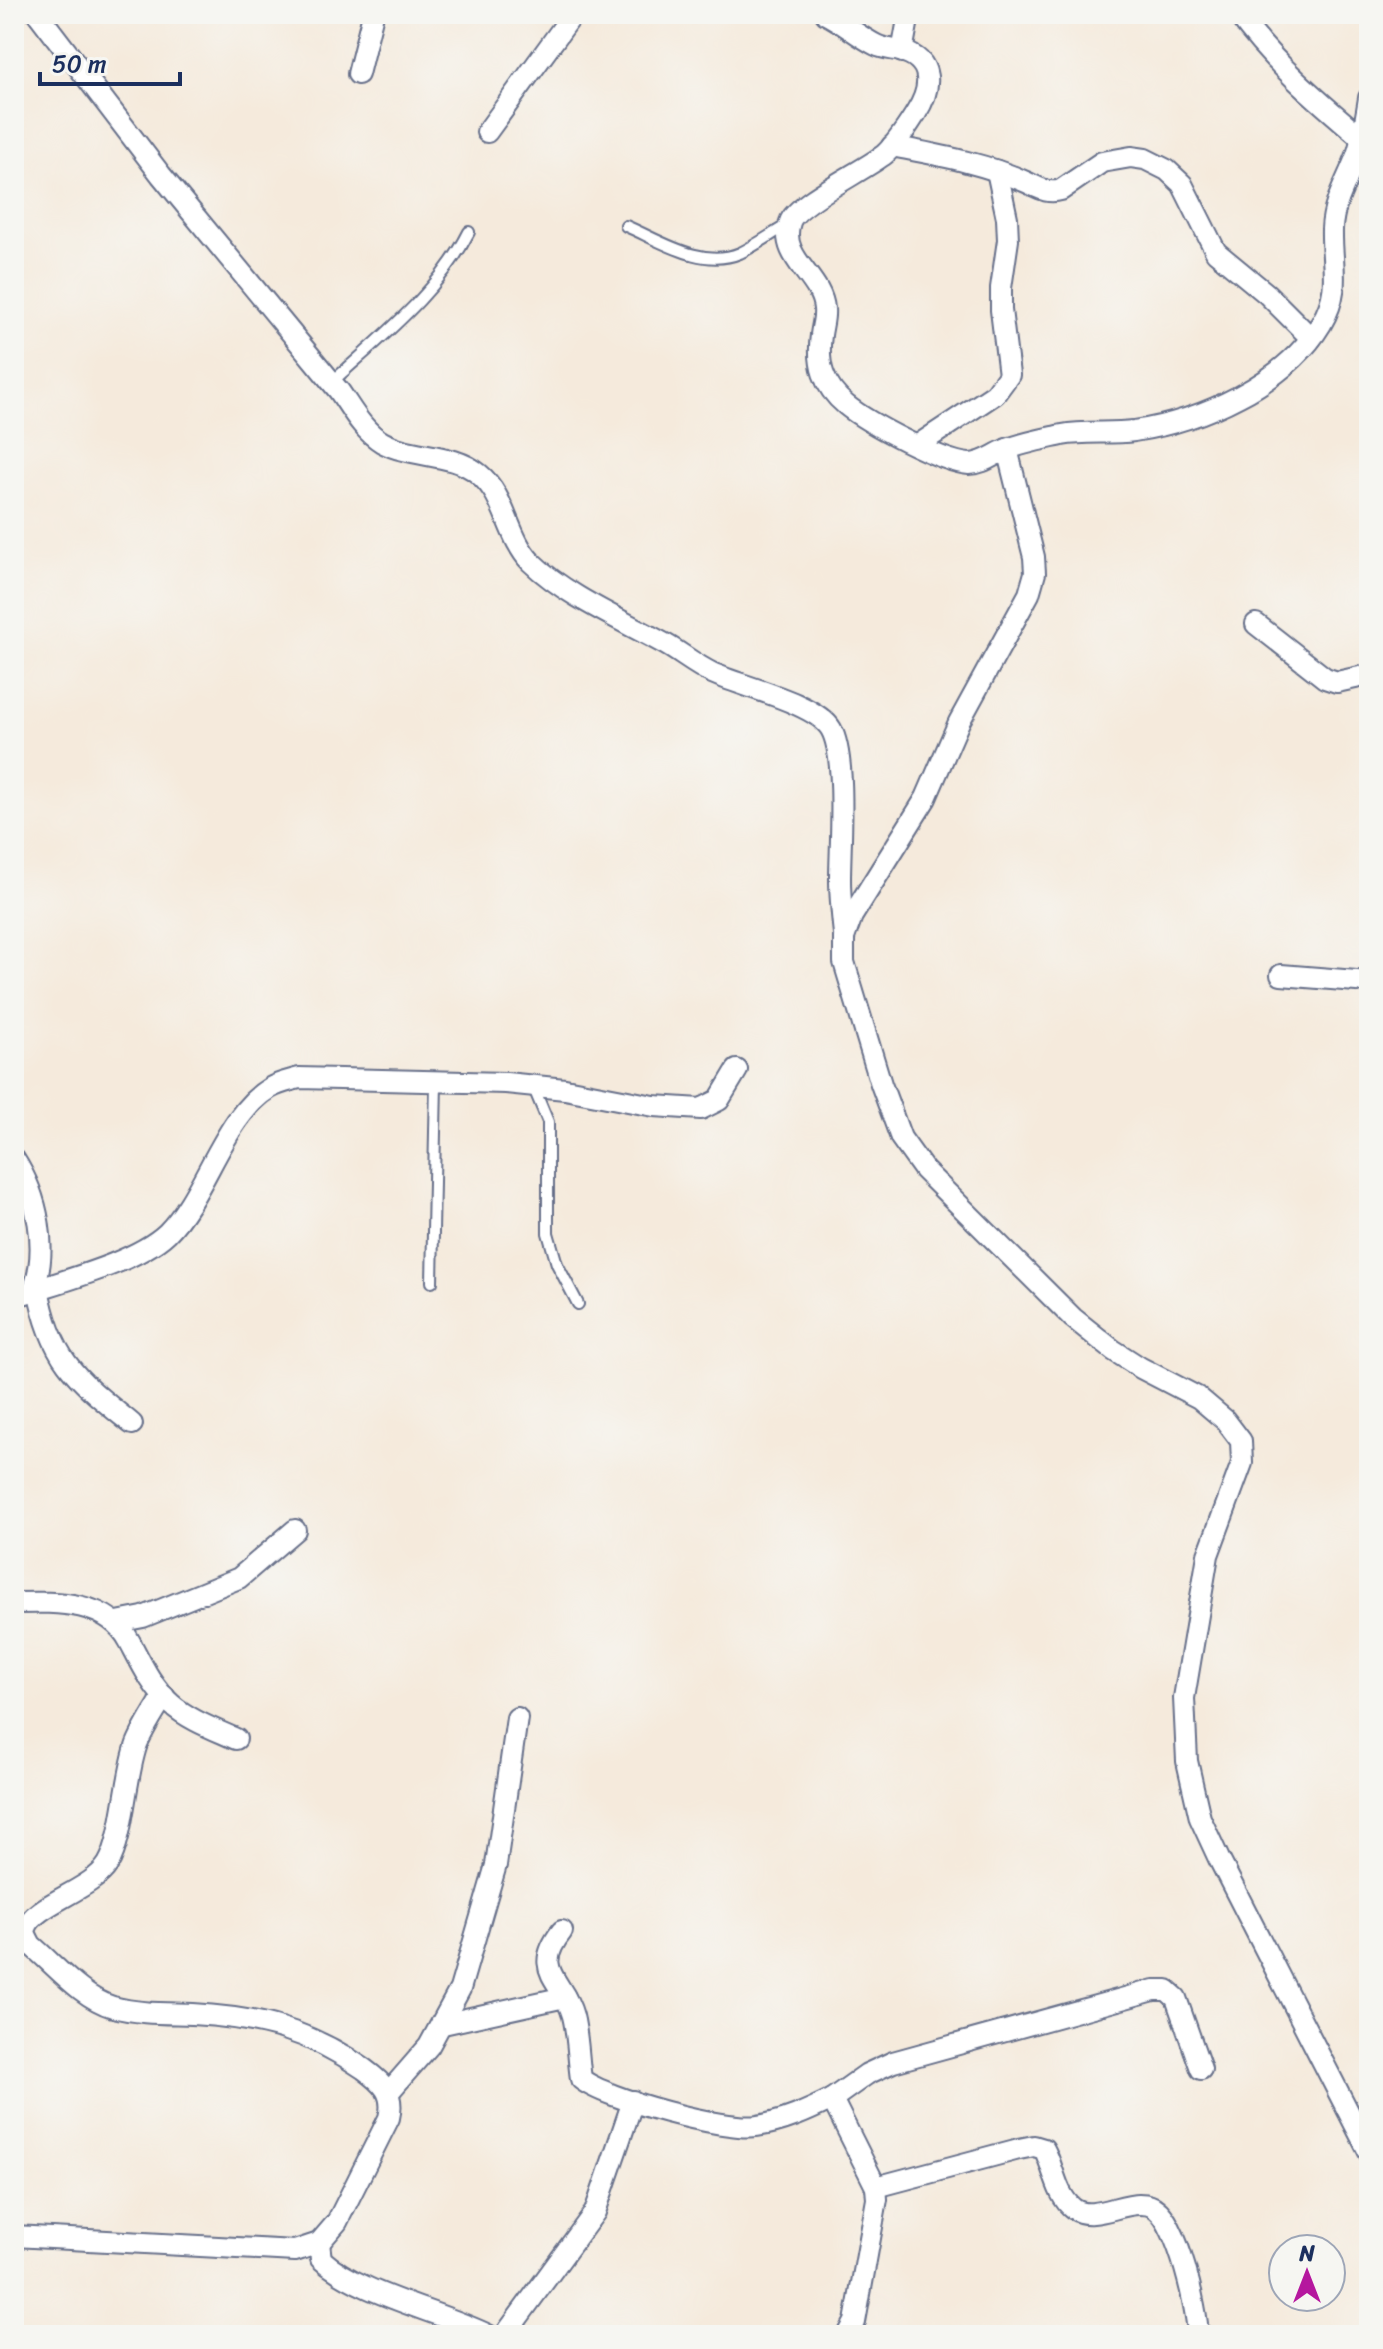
<svg xmlns="http://www.w3.org/2000/svg" width="1383" height="2349" font-family="Sriracha,sans-serif">
  <rect width="100%" height="100%" fill="#f6f6f2"/>
  <filter id="ink" filterUnits="userSpaceOnUse"><feTurbulence type="fractalNoise" baseFrequency=".0125" numOctaves="2"/><feDisplacementMap in="SourceGraphic" scale="16" xChannelSelector="R" yChannelSelector="G"/><feConvolveMatrix kernelMatrix="1 2 1 2 8 2 1 2 1" color-interpolation-filters="sRGB"/></filter>
  <filter id="wash" filterUnits="userSpaceOnUse"><feTurbulence type="fractalNoise" baseFrequency=".006" numOctaves="4" result="noise"/><feDisplacementMap in="SourceGraphic" scale="32" xChannelSelector="R" yChannelSelector="G"/><feGaussianBlur stdDeviation="1.8" result="paint"/><feColorMatrix in="noise" values="0 0 0 0 0 0 0 0 0 0 0 0 0 0 0 0 0 1.4 0 .05"/><feComposite in="paint" operator="in"/></filter>
  <g filter="url(#wash)">
    <rect width="100%" height="100%" fill="#f5eadc"/>
  </g>
  <g filter="url(#ink)">
    <g fill="none" stroke-linecap="round" stroke-linejoin="round">
      <defs>
        <g id="lane">
          <path d="M626 226C661 241 702 269 740 253 757 245 773 233 789 224"/>
          <path d="M332 382C381 337 439 292 469 232"/>
          <path d="M533 1086 548 1122V1233L557 1264 578 1304"/>
          <path d="M432 1282 436 1082"/>
        </g>
        <g id="street">
          <path d="M38 14 161 175 339 391C351 408 363 431 382 442 411 458 453 452 479 474 506 496 507 537 531 562 566 596 622 620 665 644 681 653 695 665 712 673 740 686 816 703 831 729 847 757 840 845 840 879 840 898 842 916 844 934"/>
          <path d="M826 14C844 23 858 36 876 45 884 49 892 49 901 51 934 60 932 88 916 113 907 127 898 142 885 154 865 170 796 203 790 222 778 258 822 277 824 309 825 318 822 326 821 335 817 364 823 386 846 405 868 423 941 462 969 464 983 464 993 455 1005 450 1022 443 1044 439 1062 435 1085 431 1110 434 1134 431 1201 421 1285 384 1321 324 1342 289 1331 266 1332 229 1333 202 1348 180 1357 155 1363 137 1366 117 1369 98"/>
          <path d="M1238 14C1272 62 1317 100 1362 138"/>
          <path d="M902 52 909 14"/>
          <path d="M358 74 373 14"/>
          <path d="M487 132 573 14"/>
          <path d="M892 146C937 155 984 163 1026 182 1039 188 1047 194 1061 190L1102 162 1131 157 1145 159 1167 170 1182 184 1216 252 1267 294 1311 338"/>
          <path d="M918 445 995 394 1009 375 1001 310V288L1008 240 1007 218 997 171"/>
          <path d="M1007 449 1034 557 1035 573 1029 594 959 722 926 798 852 916 844 938V962L881 1084 901 1138 924 1170 1073 1318 1113 1350 1141 1368 1199 1398 1225 1420 1241 1441 1242 1463 1208 1555 1184 1698 1187 1761 1200 1818 1219 1859 1369 2152"/>
          <path d="M1256 624 1325 678 1337 682 1369 675"/>
          <path d="M1281 975 1369 982"/>
          <path d="M14 1159C38 1196 49 1249 33 1291"/>
          <path d="M38 1288C51 1361 77 1379 132 1424"/>
          <path d="M14 1297C57 1282 134 1264 167 1233 206 1194 224 1115 270 1088 278 1083 289 1081 299 1078L506 1083 565 1089 654 1106 701 1109 719 1100 737 1070"/>
          <path d="M14 1603C56 1602 108 1600 130 1642 141 1663 152 1687 171 1704 189 1720 214 1729 236 1739"/>
          <path d="M117 1622 143 1617 239 1578 295 1530"/>
          <path d="M562 1931C530 1972 563 1978 573 2016 578 2036 578 2058 581 2079 605 2099 726 2131 757 2126 784 2122 808 2111 832 2099L876 2187 877 2199 855 2322 848 2335"/>
          <path d="M443 2024 565 1997"/>
          <path d="M389 2092 429 2046 460 1989 496 1865 517 1718"/>
          <path d="M832 2099 867 2074 893 2062 1154 1990H1167L1176 1998 1201 2069"/>
          <path d="M876 2187 1019 2149 1034 2146 1044 2149C1054 2167 1056 2196 1074 2209 1091 2221 1119 2204 1139 2204 1145 2204 1152 2205 1156 2209 1178 2225 1197 2308 1198 2335"/>
          <path d="M14 2236 295 2251 319 2243 337 2222 389 2118C395 2093 383 2083 364 2069 308 2030 260 2018 192 2014 166 2013 140 2014 113 2007 82 1998 56 1966 31 1945 29 1940 24 1934 26 1928 33 1905 92 1890 108 1864 124 1837 125 1777 137 1744 144 1727 155 1711 164 1696"/>
          <path d="M319 2243 321 2259C359 2294 439 2311 488 2335"/>
          <path d="M505 2335 595 2212 633 2101"/>
        </g>
      </defs>
      <use href="#lane" stroke="#67708a" stroke-width="14"/>
      <use href="#street" stroke="#67708a" stroke-width="24"/>
      <use href="#lane" stroke="#fff" stroke-width="10"/>
      <use href="#street" stroke="#fff" stroke-width="20"/>
    </g>
  </g>
  <rect width="1383" height="2349" fill="none" stroke="#f6f6f2" stroke-width="48"/>
  <g transform="translate(1307 2273)"><circle r="38" fill="#f6f6f2" stroke="#9ea6b7" stroke-width="2"/>
  <path d="M0-6L14 30L0 20L-14 30Z" fill="#b5179e"/>
  <text y="-12" font-size="22" font-weight="bold" text-anchor="middle" fill="#1b2f5e">N</text>
  </g>
  <path d="M40 72v12h140v-12" fill="none" stroke="#1b2f5e" stroke-width="4"/>
  <text x="52" y="72" font-size="24" fill="#1b2f5e" stroke="#f6f6f2" stroke-width="6" paint-order="stroke">50 m</text>
</svg>
